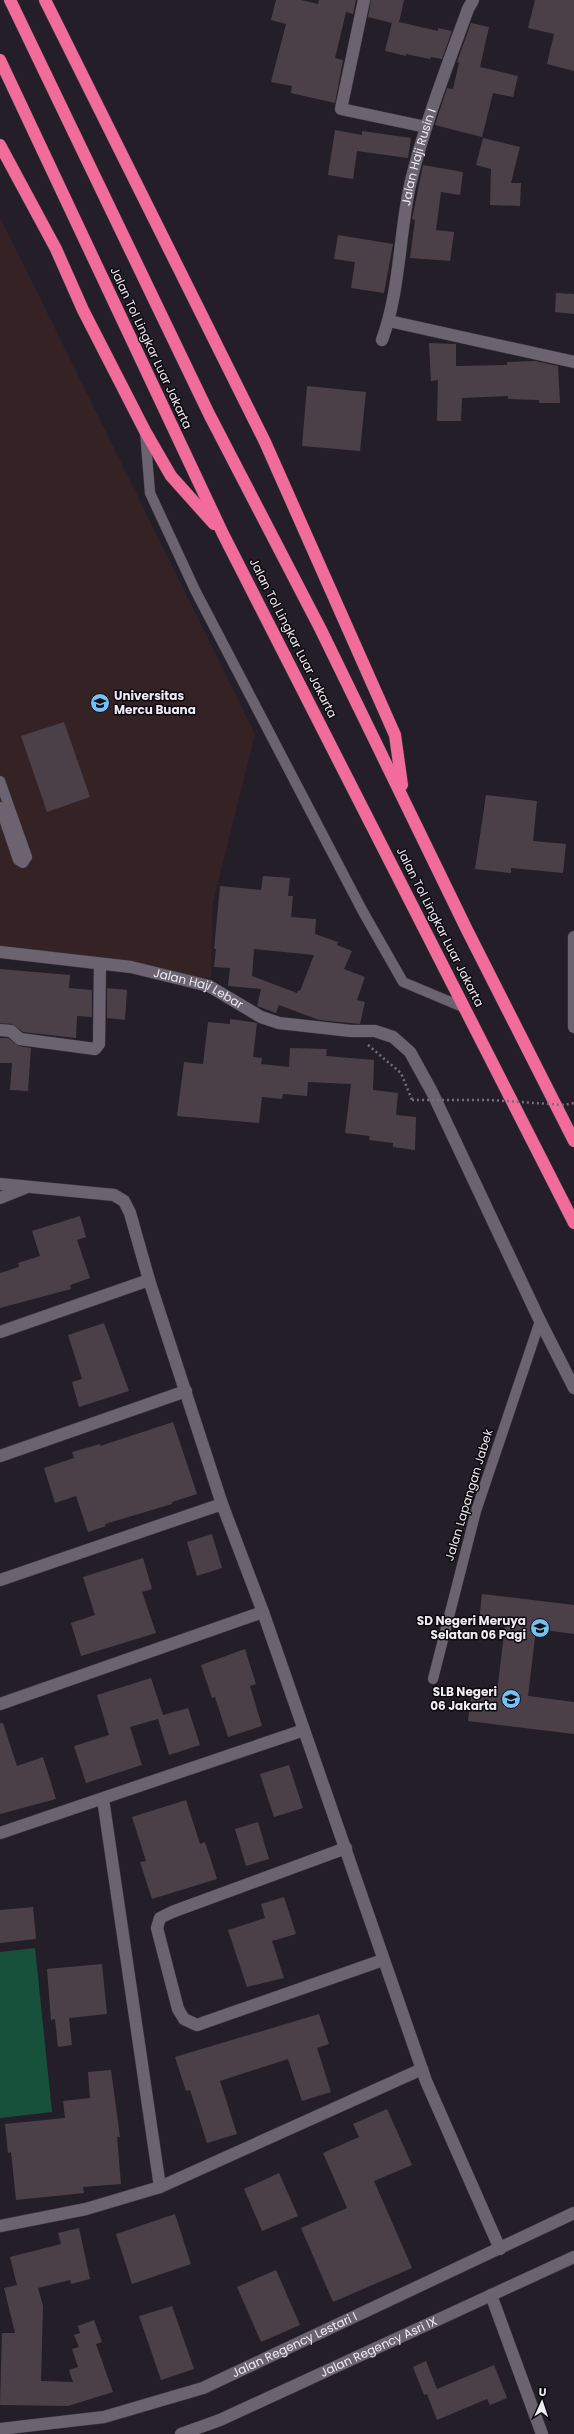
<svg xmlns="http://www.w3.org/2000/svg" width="574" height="2434" font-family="Poppins,sans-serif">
  <rect width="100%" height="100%" fill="#241e28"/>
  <path fill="#352225" d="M0 217 255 734 213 902 211 978 0 955Z"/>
  <path fill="#17513c" d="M35 1948 52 2112 0 2118V1952Z"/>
  <g fill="#4c4048" fill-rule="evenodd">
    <path d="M276 0H301L318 4 319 0H356L353 14 346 12 335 58 343 60 335 103 291 93 292 86 271 82 286 24 271 20Z"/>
    <path d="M371 0H404L399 22 438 31V28L452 31 442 59 431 57 430 59 406 54V56L385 51 392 23 368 17Z"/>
    <path d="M535 0H574V71L547 64 554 34 528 28Z"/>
    <path d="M471 23 489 27 480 67 518 76 513 97 493 93 482 137 435 125 447 88 453 89 459 63 457 62Z"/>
    <path d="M335 130 362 135V131L411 138 408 158 357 151 353 179 328 175Z"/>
    <path d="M483 138 520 147 511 183H521L520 206 490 205 491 169 476 165Z"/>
    <path d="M423 165 463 172 460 195 441 192 436 230 454 232 450 261 410 258 415 220 412 219Z"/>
    <path d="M338 235 393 244 384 293 351 288 355 262 334 259Z"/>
    <path d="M556 293 574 294V314L555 312Z"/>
    <path d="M429 343 456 344V366L507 365V362L535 361 558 366 560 403H539V400L508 399V396L462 398 461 421H437L438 380 431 381Z"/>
    <path d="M307 386 366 392 360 451 302 446Z"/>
    <path d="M64 722 90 797 47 812 21 736Z"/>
    <path d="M486 795 537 801 533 841 566 844 563 873 511 868V873L475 869Z"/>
    <path d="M263 876 290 878 288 896H293L291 917 316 919 315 934 338 942 337 945 352 951 344 969 365 977 357 1000 365 1002 360 1024 319 1020 279 1005 276 1013 257 1006 261 989 228 986 230 968 214 967 216 949H214L220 886 261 890ZM254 949 314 955 300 991 298 990 297 993 252 976Z"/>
    <path d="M0 969 70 975 69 988 92 990V1017L77 1016 76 1038 23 1032 12 1024 0 1023Z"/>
    <path d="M107 988 127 990 125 1020 107 1018Z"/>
    <path d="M230 1019 257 1023 253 1057 262 1058 261 1064 289 1067 290 1048 327 1049 326 1056 374 1060 373 1090 398 1093 396 1115 416 1117 415 1150 393 1147V1143L369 1140 370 1136 345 1133 351 1084 308 1082 307 1096 283 1094 282 1099 262 1097 259 1123 177 1116 184 1062 203 1064 208 1022 230 1024Z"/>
    <path d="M0 1038H8L19 1046 31 1048 28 1091 10 1090 12 1063H0Z"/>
    <path d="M80 1216 86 1237 77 1240 90 1278 70 1285 71 1289 0 1308V1273L19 1267 18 1263 40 1256 32 1231Z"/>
    <path d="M104 1323 129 1391 79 1407 72 1382 82 1379 68 1335Z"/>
    <path d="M173 1422 197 1494 172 1502V1504L105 1524 106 1526 88 1532 76 1496 55 1503 44 1468 74 1458 72 1452 100 1444V1446Z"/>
    <path d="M212 1534 222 1568 197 1576 187 1542Z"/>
    <path d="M143 1558 152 1589 142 1592 156 1633 81 1656 71 1623 95 1615 83 1577Z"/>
    <path d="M482 1594 574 1605V1634L536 1629 528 1696 574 1702V1734L468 1721 472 1689 497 1692 505 1626 479 1622Z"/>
    <path d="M245 1649 256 1684 250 1686 262 1726 228 1737 215 1697 212 1698 201 1665Z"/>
    <path d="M151 1678 163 1715 188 1708 200 1745 169 1755 158 1719 130 1727 142 1765 86 1783 74 1746 109 1735 97 1695Z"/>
    <path d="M0 1723H3L17 1766 43 1757 56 1799 0 1814Z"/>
    <path d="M289 1765 303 1808 274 1817 260 1774Z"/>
    <path d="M186 1800 200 1844 205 1842 217 1879 152 1899 140 1862 146 1861 132 1817Z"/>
    <path d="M258 1822 269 1859 246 1866 235 1829Z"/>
    <path d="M284 1897 296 1934 272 1941 284 1978 247 1987 228 1930 265 1918 261 1904Z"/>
    <path d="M33 1907 36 1939 0 1943V1910Z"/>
    <path d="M102 1964 107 2014 69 2018 72 2045 58 2047 55 2019 51 2020 47 1969Z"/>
    <path d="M319 2014 329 2044 317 2048 331 2092 302 2101 288 2059 220 2081 237 2134 207 2143 190 2090 186 2091 175 2057Z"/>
    <path d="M111 2070 120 2137H117L121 2184 83 2187 84 2193 16 2200 11 2152 8 2153 5 2124 65 2118 63 2101 90 2098 88 2072Z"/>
    <path d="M387 2109 412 2165 374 2181 412 2268 333 2302 301 2228 347 2208 323 2153 359 2137 353 2124Z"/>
    <path d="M279 2173 298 2216 262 2231 244 2189Z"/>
    <path d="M175 2214 191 2264 132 2284 116 2234Z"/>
    <path d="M79 2228 90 2279 71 2284 70 2280 38 2288 43 2306 41 2381 73 2382 69 2370 78 2367 72 2349 79 2347 74 2335 80 2333 78 2326 94 2320 102 2342 96 2344 113 2392 68 2406 0 2405 2 2333H15L4 2288 17 2285 10 2257 61 2244 58 2233Z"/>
    <path d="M276 2270 300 2325 261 2342 237 2287Z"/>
    <path d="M172 2306 194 2369 161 2380 139 2316Z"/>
    <path d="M426 2361 437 2389 494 2365 507 2398 490 2405 487 2399 437 2420 427 2394 424 2395 413 2367Z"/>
  </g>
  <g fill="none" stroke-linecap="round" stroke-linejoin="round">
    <defs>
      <g id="lane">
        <path d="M145 431 150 493 195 590 362 910 403 982 465 1008"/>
        <path d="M0 781 27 857 23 863 18 860 0 807"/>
        <path d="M433 1679 476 1511 540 1321"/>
      </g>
      <g id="street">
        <path d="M364 0 341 109 426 127"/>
        <path d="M389 321 574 362"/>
        <path id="s1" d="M382 340C400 291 399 236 410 185 424 125 447 67 468 9L473 0"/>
        <path d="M574 937V1027"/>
        <path id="s2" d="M0 952 131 967 209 986 261 1017 279 1023 351 1031H375L393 1037 410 1052 432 1092 540 1321 574 1388"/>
        <path d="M0 1030 11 1031 20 1039 95 1049 99 1044 100 964"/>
        <path d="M0 1184 114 1195 124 1201 130 1213 149 1280 222 1504 263 1612 426 2081 500 2249"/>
        <path d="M0 1198 25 1188"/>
        <path d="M0 1332 149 1280"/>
        <path d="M0 1456 186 1391"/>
        <path d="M0 1580 222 1504"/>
        <path d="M0 1704 263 1612"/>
        <path d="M103 1799 160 2187"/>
        <path d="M0 1833 304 1730"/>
        <path d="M346 1848 172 1912 160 1918 157 1928 178 2009 184 2019 197 2025 383 1960"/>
        <path d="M0 2226 86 2209 160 2187 422 2069"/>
        <path d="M491 2295 542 2434"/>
        <path id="s3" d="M0 2429 104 2417 203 2388 574 2213"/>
        <path id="s4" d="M181 2434 220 2420 574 2257"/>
      </g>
      <g id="highway">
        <path d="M10 0 209 414 321 630 467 930 574 1141"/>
        <path d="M45 0 265 442 395 735 402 785"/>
        <path d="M0 60 223 534 574 1223"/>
        <path d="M0 145 56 249 83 310 145 431 171 476 214 524"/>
      </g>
    </defs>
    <use href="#lane" stroke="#3f3a43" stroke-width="11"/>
    <use href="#street" stroke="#3f3a43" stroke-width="13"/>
    <use href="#highway" stroke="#3f3a43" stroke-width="13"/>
    <path stroke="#756f79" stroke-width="2.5" stroke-dasharray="2 3" stroke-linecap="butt" d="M368 1045 401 1073 412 1100"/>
    <use href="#lane" stroke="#6b6470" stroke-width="10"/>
    <use href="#street" stroke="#6b6470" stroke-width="12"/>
    <use href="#highway" stroke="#f16c9b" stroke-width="12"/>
    <path stroke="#756f79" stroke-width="2.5" stroke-dasharray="2 3" stroke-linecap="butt" d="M412 1100H491L564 1105 574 1103"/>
  </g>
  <defs>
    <symbol id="university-disc" viewBox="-11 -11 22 22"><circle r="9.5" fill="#73c1f6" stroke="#0c090e"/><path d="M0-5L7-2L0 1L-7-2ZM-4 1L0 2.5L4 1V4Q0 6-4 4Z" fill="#111"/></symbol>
    <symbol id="school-disc" viewBox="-11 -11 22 22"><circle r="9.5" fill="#73c1f6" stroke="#0c090e"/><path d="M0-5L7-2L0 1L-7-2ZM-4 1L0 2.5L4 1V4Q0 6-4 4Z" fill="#111"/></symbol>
  </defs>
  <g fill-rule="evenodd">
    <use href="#university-disc" x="89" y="692" width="22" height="22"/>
    <use href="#school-disc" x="529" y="1617" width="22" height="22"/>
    <use href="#school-disc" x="500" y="1688" width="22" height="22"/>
  </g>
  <g text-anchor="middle" stroke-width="3" stroke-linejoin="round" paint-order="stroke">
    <g font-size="12" fill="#efebf3" stroke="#0c090e">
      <text dy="4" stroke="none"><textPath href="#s1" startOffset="187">Jalan Haji Rusin I</textPath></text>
      <text transform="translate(151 348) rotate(65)" y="4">Jalan Tol Lingkar Luar Jakarta</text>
      <text transform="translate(293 638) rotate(63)" y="4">Jalan Tol Lingkar Luar Jakarta</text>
      <text transform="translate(440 927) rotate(63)" y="4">Jalan Tol Lingkar Luar Jakarta</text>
      <text dy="4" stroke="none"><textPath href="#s2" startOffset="203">Jalan Haji Lebar</textPath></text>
      <text transform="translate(469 1495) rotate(-73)" y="4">Jalan Lapangan Jabek</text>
      <text dy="4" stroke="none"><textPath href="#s3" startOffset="309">Jalan Regency Lestari I</textPath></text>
      <text dy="4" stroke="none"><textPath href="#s4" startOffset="216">Jalan Regency Asri IX</textPath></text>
    </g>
    <g font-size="12" font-weight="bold" fill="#efebf3" stroke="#0c090e" text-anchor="end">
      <text x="114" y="700" text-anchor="start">Universitas<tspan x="114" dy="14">Mercu Buana</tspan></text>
      <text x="526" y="1625">SD Negeri Meruya<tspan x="526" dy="14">Selatan 06 Pagi</tspan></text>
      <text x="497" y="1696">SLB Negeri<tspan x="497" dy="14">06 Jakarta</tspan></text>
    </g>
  </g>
  <g transform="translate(542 2402) rotate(3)" stroke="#0c090e" stroke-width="3" paint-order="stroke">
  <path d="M0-3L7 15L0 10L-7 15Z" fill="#efebf3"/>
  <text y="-6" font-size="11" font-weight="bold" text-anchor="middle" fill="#efebf3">U</text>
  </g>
</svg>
